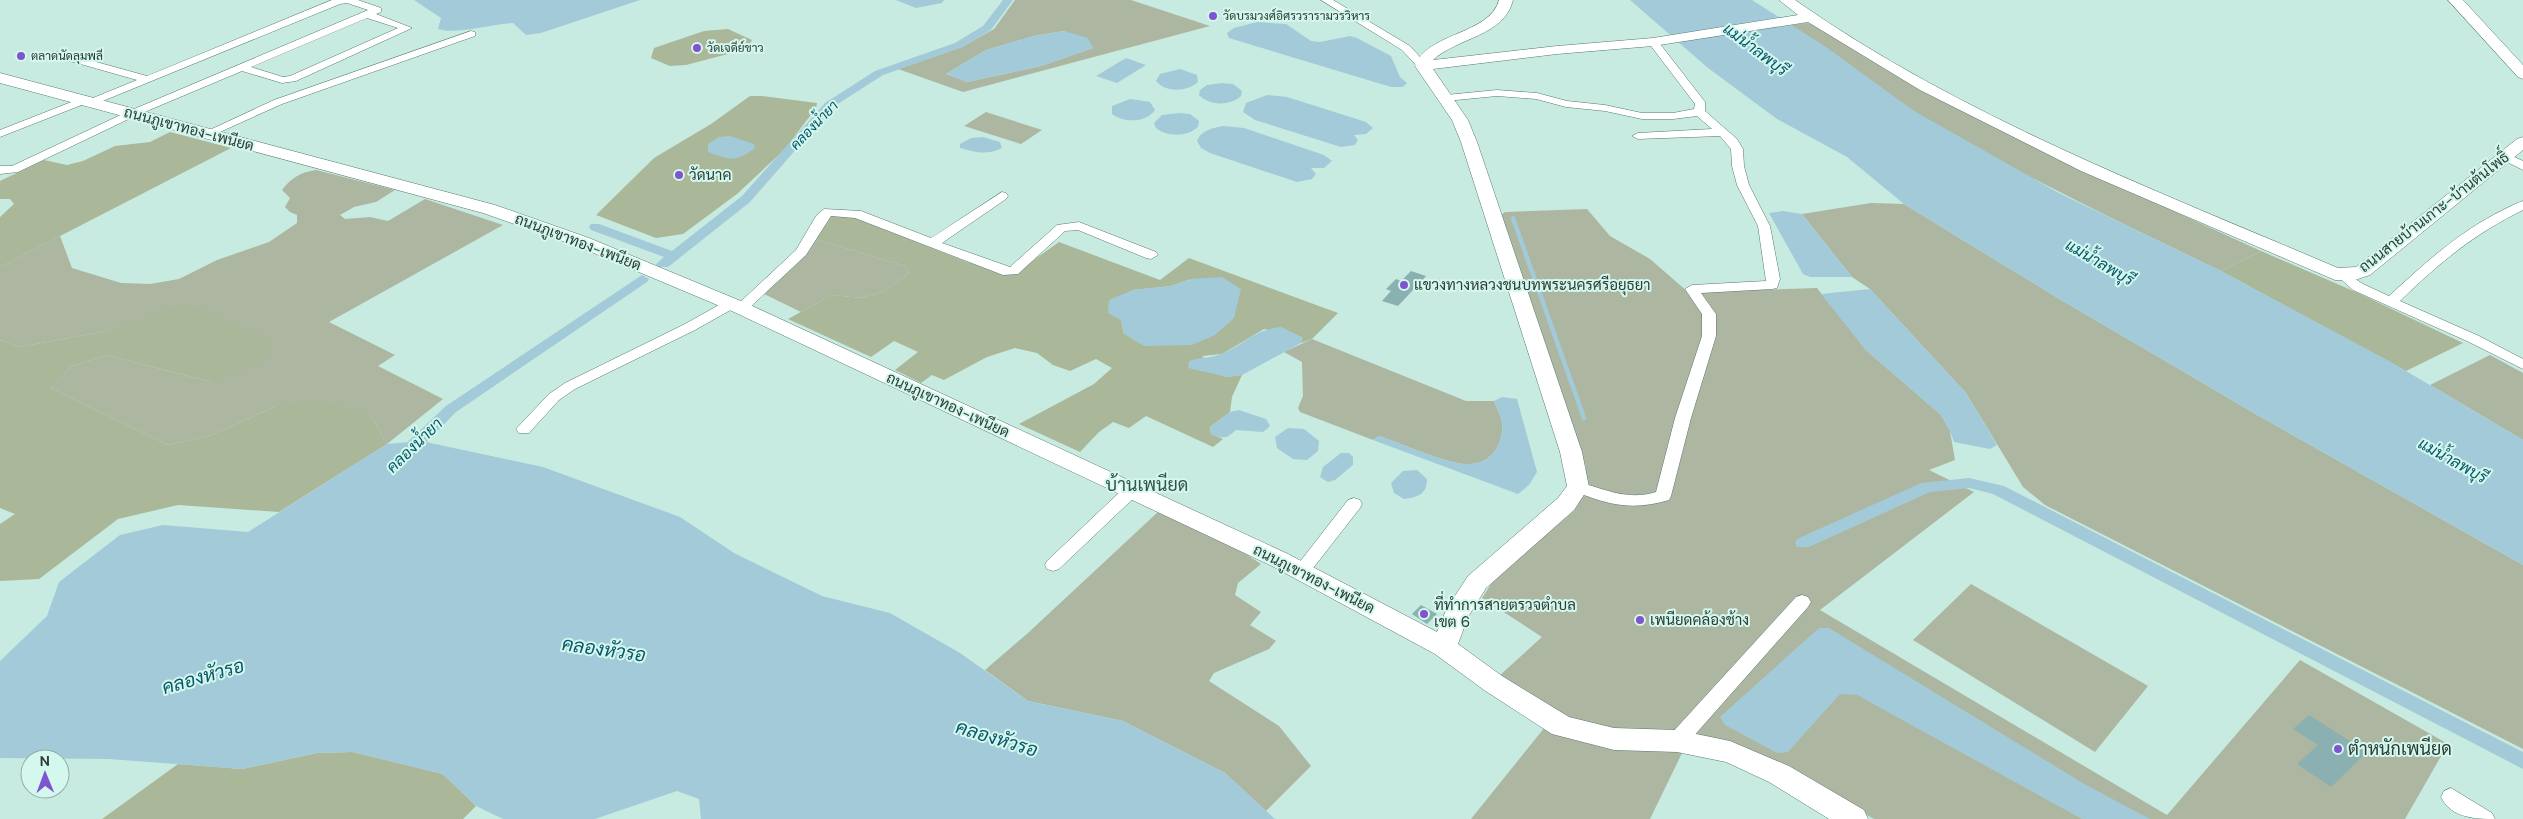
<svg xmlns="http://www.w3.org/2000/svg" width="2523" height="819" font-family="'DM Sans',Sarabun,sans-serif">
  <rect width="100%" height="100%" fill="#c7ebe0"/>
  <g fill="#adb6a0" fill-rule="evenodd">
    <path d="M1015 0H1131L1210 26 963 92 898 69 962 47 994 29ZM1064 31 1093 48 1041 66 967 82 946 74 986 50 1034 36Z"/>
    <path d="M1806 23 1814 24 2062 160 2261 251 2221 271C2117 221 2013 172 1915 112 1872 85 1833 52 1790 25Z"/>
    <path d="M986 112 1042 130 1021 144 964 126Z"/>
    <path d="M316 170 395 190 376 202 354 207 340 215 345 219 370 217 388 221 425 199 503 225 329 322 395 355 378 366 443 399 387 444 370 414 274 407 212 435 168 445 51 388 72 366 107 355 211 382 185 305 102 332 19 347 0 340V267L60 236 72 268 121 283 150 284 179 279 217 260 269 242 297 223V215L290 212 285 207 290 198 282 190C291 178 301 172 316 170Z"/>
    <path d="M1871 203 1904 204 2051 294 2259 416 2523 565V749L2045 505 2023 487 1966 393 1870 289 1852 277 1802 214Z"/>
    <path d="M1587 209 1610 236 1650 259 1688 292 1817 288 1866 350 1941 415 1950 431 1955 460 1929 470 1974 492 1820 610 2167 815 2300 660 2448 744 2405 819H1874L1784 769 1566 721 1498 677 1542 637 1482 598 1497 575 1574 511 1584 494 1586 467 1501 215 1505 212Z"/>
    <path d="M815 239 905 266 909 273 885 291 861 298 832 295 801 312 764 294 793 267Z"/>
    <path d="M1312 339 1466 401H1494C1497 408 1501 416 1502 423 1504 443 1492 463 1471 464 1450 466 1401 443 1379 436L1373 440 1300 412 1298 408 1303 396 1302 362 1284 352Z"/>
    <path d="M2490 355 2523 373V440L2430 385Z"/>
    <path d="M1159 511 1229 543 1261 564 1238 583 1235 595 1261 612 1250 625 1276 641 1269 649 1214 673 1209 681 1279 726 1311 766 1266 811 1225 773 1123 721 1028 701 985 670 1028 633Z"/>
    <path d="M1971 584 2148 686 2095 752 1913 640Z"/>
    <path d="M1545 727 1683 751 1650 819H1471Z"/>
  </g>
  <g fill="#aab798" fill-rule="evenodd">
    <path d="M728 29 752 40 747 49 686 65 670 66 651 58 654 48 704 31Z"/>
    <path d="M750 96H762L817 103 816 108 785 149 737 194 683 234 656 238 596 215 654 158 711 124Z"/>
    <path d="M170 132 231 148 0 267V217L14 204 10 199H0V181L44 160 67 165 83 161 115 146 150 142Z"/>
    <path d="M834 215 856 218 967 262 1014 274 1059 242 1160 280 1189 258 1338 313 1312 339 1301 343 1302 337 1264 329 1222 354 1202 356 1226 377 1242 375 1232 397 1230 412 1210 427 1211 434 1223 439 1213 447 1146 416 1129 428 1113 422 1099 432 1080 452 1019 424 1094 384 1112 368 1096 359 1070 371 1053 365 1037 353 1015 348 987 357 944 380 932 375 921 383 895 370 918 352 894 341 871 357 788 319 832 295 861 298 885 291 909 273 905 266 815 239 827 219ZM1191 279 1124 334 1121 320 1133 290 1171 286Z"/>
    <path d="M2261 251 2358 293 2463 343 2406 371 2221 271Z"/>
    <path d="M185 304 271 340 272 351 251 367 211 382 107 355 72 366 51 388 168 445 212 435 274 407 316 401 370 414 387 444 279 512 178 505 118 519 39 579 0 581V524L15 514 0 508V340L19 347 102 332Z"/>
    <path d="M353 752 443 774 476 806 463 819H102L178 764 242 769 317 753Z"/>
  </g>
  <g fill="#a3cad8">
    <path d="M414 0H640L541 33 526 35 513 23C491 24 456 35 438 29L441 18Z"/>
    <path d="M896 0H944L942 3 916 8Z"/>
    <path d="M1630 0H1752L1826 47 1914 111 2059 193 2221 271 2389 361 2523 440V565L2259 416 2051 294 1904 204 1847 157 1777 119 1708 68Z"/>
    <path d="M1257 22 1286 24 1311 41 1320 42 1350 36 1357 38 1391 56 1400 77 1407 83 1403 87H1391L1229 38 1227 33 1234 28Z"/>
    <path d="M1064 31 1088 38 1093 48 1041 66 967 82 946 74 986 50 1034 36Z"/>
    <path d="M1126 58 1146 65 1117 83 1096 76Z"/>
    <path d="M1180 69 1197 75 1198 82C1187 92 1166 93 1156 81L1160 74Z"/>
    <path d="M1222 83 1233 84 1242 91 1241 96C1231 106 1209 106 1199 95L1200 90 1207 85Z"/>
    <path d="M1267 95 1287 97 1366 122 1373 128 1366 134 1354 135 1358 140 1355 145 1341 147 1255 120 1243 112 1246 103Z"/>
    <path d="M1130 99 1150 102 1155 110C1146 123 1124 123 1112 114V106Z"/>
    <path d="M1179 113 1190 114 1199 121 1198 127C1187 137 1167 137 1156 128L1154 123 1162 115Z"/>
    <path d="M1223 126 1244 128 1324 155 1332 161 1324 168H1311L1316 174 1312 179 1297 182 1210 153 1201 148 1197 141C1201 130 1213 128 1223 126Z"/>
    <path d="M730 136 754 144 755 148C735 163 730 160 708 152V144L719 137Z"/>
    <path d="M983 137 1000 142 1002 148C986 156 976 152 960 148V144L971 138Z"/>
    <path d="M1783 211 1802 214 1852 277H1810L1803 274 1769 213Z"/>
    <path d="M1222 277 1241 289 1234 318 1215 335 1192 345 1144 346 1124 334 1121 320 1108 313 1109 300 1133 290 1171 286 1191 279Z"/>
    <path d="M1870 289 1966 393 1997 445 1990 449 1954 442 1950 431 1941 415 1866 350 1821 294Z"/>
    <path d="M1281 327 1302 337 1301 343 1242 375 1227 377 1188 368 1189 361C1200 357 1214 358 1224 353 1247 342 1254 330 1281 327Z"/>
    <path d="M1502 397 1517 399 1537 472 1529 485 1518 494 1373 440 1379 436C1401 443 1450 466 1471 464 1492 463 1504 443 1502 423 1501 416 1497 408 1494 401Z"/>
    <path d="M1239 410 1266 419 1270 426 1263 432 1236 430C1227 439 1223 439 1211 434L1210 427 1230 412Z"/>
    <path d="M1288 428 1304 429 1319 441 1318 451 1307 460 1293 459 1277 448 1275 437Z"/>
    <path d="M421 441 543 467 680 517 734 553 822 596 890 613 960 653 1028 701 1123 721 1225 773 1275 819H701L699 799 677 791 595 819H503L476 806 443 774 353 752 317 753 242 769 109 759 0 758V661L47 616 59 582 120 535 163 525 248 532 387 444Z"/>
    <path d="M1341 453H1349L1353 457V465L1335 480 1328 482 1320 477 1323 467Z"/>
    <path d="M1417 470 1427 479C1427 494 1418 497 1404 499L1394 493 1391 483 1403 471Z"/>
    <path d="M1819 628H1829L2086 785 2150 819H2082L1857 695 1840 694 1788 752 1777 753 1725 725 1720 717Z"/>
  </g>
  <g fill="none" stroke-linecap="round" stroke-linejoin="round">
    <path stroke="#a3cad8" stroke-width="4.5" d="M1513 218 1584 418"/>
    <g fill="#a3cad8" fill-rule="evenodd">
      <path d="M1003 0H1013L991 30 963 47 883 75 833 107 750 202 668 267H658L656 264 664 257 591 230 589 227 591 224H599L672 251 742 196 825 103 875 71 955 43 983 26Z"/>
      <path d="M642 275 649 279 647 282 456 412 410 459H398L396 455 398 451 446 406Z"/>
      <path d="M1969 478 2004 486 2523 752V769L1993 494 1969 488 1930 492 1809 547H1797L1795 543 1797 539 1921 483Z"/>
    </g>
  </g>
  <g fill="#8ab0b2">
    <path d="M1411 271 1426 276 1398 306 1382 301 1391 291 1386 289 1396 279 1401 281Z"/>
    <path d="M1421 605 1437 614 1427 624 1412 614Z"/>
    <path d="M2309 715 2367 752 2331 787 2297 764 2318 745 2293 729Z"/>
  </g>
  <g fill="none" stroke-linecap="round" stroke-linejoin="round">
    <defs>
      <g id="street">
        <path d="M332 0H358L381 8V12L376 14 412 28 296 81 282 83 242 71 135 116 18 172 0 174V166H12L127 112 368 10 347 3 340 4 93 105 84 104 0 137V130L79 99 88 100 137 80 52 56V52H60L147 76ZM367 18 398 28 290 76 283 77 251 67Z"/>
        <path d="M1321 0H1333L1410 46 1428 66 1427 68H1419L1402 50Z"/>
        <path d="M471 31 475 32V36L282 104 211 136 207 137 201 134 274 100Z"/>
        <path d="M1653 39 1657 40 1705 102V111L1737 139 1743 149 1744 166 1749 185 1770 226 1780 279 1777 288 1772 289 1701 293 1716 314V336L1691 418 1671 496 1669 500C1639 509 1616 507 1587 496 1581 494 1574 493 1570 487L1572 483 1578 482C1605 489 1627 501 1656 492L1675 418 1702 336V314L1685 289 1692 285 1766 281 1758 226 1737 185 1732 166 1731 149 1720 136 1638 139 1632 136 1638 133 1712 129 1697 116 1673 119H1642L1605 111 1566 107 1536 99 1497 96 1446 101 1440 98 1446 95 1497 90 1537 93 1567 101 1605 105 1642 113H1673L1694 109 1695 104 1648 42Z"/>
        <path d="M2503 152 2523 161V170L2499 158V154Z"/>
        <path d="M1002 192 1006 193 1008 196 1006 199 942 243 1010 267 1057 225 1079 222 1156 252 1158 255 1151 259 1146 258 1078 230 1065 231 1018 274 1003 275 855 218 831 216 806 255 746 311H736L734 308 695 330 575 389 559 400 529 433H519L516 429 549 394 565 383 685 324 726 301 731 300 738 304 796 250 816 216 824 209 861 211 931 238Z"/>
        <path d="M2523 201V210C2474 234 2439 263 2400 301L2479 336 2523 359V369L2469 342 2353 290 2336 275 2343 271 2363 284 2389 296C2423 265 2454 236 2495 214 2504 210 2513 204 2523 201Z"/>
        <path d="M1131 485 1137 487 1139 491 1137 495 1059 569 1053 571 1047 569 1045 565 1047 561 1125 487Z"/>
        <path d="M1354 498 1360 500 1362 504 1360 508 1307 576 1301 578 1295 576 1292 572 1295 568 1348 500Z"/>
        <path d="M1802 595 1808 597 1811 602 1808 607 1684 747 1677 749 1670 747 1667 741 1670 735 1796 597Z"/>
        <path d="M2451 788 2492 813 2495 819C2475 819 2451 818 2441 797L2444 791Z"/>
      </g>
      <g id="secondary">
        <path d="M1499 0H1513C1505 36 1456 38 1433 60L1557 46 1653 38 1798 15 1779 0H1795C1960 116 2153 189 2338 268L2356 267 2517 139 2523 137V150L2370 275 2355 280H2335L2081 171 1920 90 1808 22 1653 46 1557 54 1433 69 1468 120 1477 142 1582 452 1589 487 1574 510 1486 588 1468 617 1458 644 1502 676 1569 717 1614 728 1677 730 1730 741 1789 766 1864 810 1868 819H1829L1769 782 1726 762 1677 752 1614 750 1552 734 1484 690 1435 654 1272 566 734 312 577 246 483 213 0 83V73L495 205 589 238 748 304 1288 554 1437 632 1447 608 1468 576 1558 498 1567 486 1560 452 1461 142 1452 120 1415 66C1427 32 1490 35 1499 0Z"/>
        <path d="M2448 0H2463L2523 65V79L2518 77Z"/>
      </g>
    </defs>
    <use href="#street" stroke="#58796f" stroke-width="1"/>
    <use href="#secondary" stroke="#58796f" stroke-width="1"/>
    <use href="#street" fill="#fff" fill-rule="evenodd"/>
    <use href="#secondary" fill="#fff" fill-rule="evenodd"/>
  </g>
  <g fill="#7e55cf" stroke="#d4f8ed" stroke-width="2">
    <circle cx="1213" cy="16" r="5"/>
    <circle cx="697" cy="48" r="5"/>
    <circle cx="21" cy="56" r="5"/>
    <circle cx="679" cy="175" r="5"/>
    <circle cx="1404" cy="285" r="5"/>
    <circle cx="1424" cy="614" r="5"/>
    <circle cx="1640" cy="620" r="5"/>
    <circle cx="2338" cy="749" r="5"/>
  </g>
  <g text-anchor="middle" stroke-width="4" stroke-linejoin="round" paint-order="stroke">
    <g font-size="12" fill="#2d3c37" stroke="#d4f8ed" text-anchor="start">
      <text x="1223" y="20">วัดบรมวงศ์อิศรวรารามวรวิหาร</text>
      <text x="707" y="52">วัดเจดีย์ขาว</text>
      <text x="31" y="60">ตลาดนัดลุมพลี</text>
    </g>
    <g font-size="14" font-style="italic" fill="#09576c" stroke="#d4f8ed">
      <text transform="translate(814 125) rotate(-46)" y="5">คลองน้ำยา</text>
    </g>
    <g font-size="15" fill="#2d3c37" stroke="#d4f8ed">
      <text transform="translate(189 129) rotate(15)" y="5">ถนนภูเขาทอง-เพนียด</text>
      <text transform="translate(2434 212) rotate(-38)" y="5">ถนนสายบ้านเกาะ-บ้านต้นโพธิ์</text>
      <text transform="translate(578 242) rotate(21)" y="5">ถนนภูเขาทอง-เพนียด</text>
      <text transform="translate(948 405) rotate(25)" y="5">ถนนภูเขาทอง-เพนียด</text>
      <text transform="translate(1314 579) rotate(27)" y="5">ถนนภูเขาทอง-เพนียด</text>
    </g>
    <g font-size="15" fill="#2d3c37" stroke="#d4f8ed" text-anchor="start">
      <text x="689" y="180">วัดนาค</text>
      <text x="1414" y="290">แขวงทางหลวงชนบทพระนครศรีอยุธยา</text>
      <text x="1434" y="610">ที่ทำการสายตรวจตำบล<tspan x="1434" dy="17">เขต 6</tspan></text>
      <text x="1650" y="625">เพนียดคล้องช้าง</text>
    </g>
    <g font-size="16" font-style="italic" fill="#09576c" stroke="#d4f8ed">
      <text transform="translate(1756 49) rotate(37)" y="6">แม่น้ำลพบุรี</text>
      <text transform="translate(2100 262) rotate(30)" y="6">แม่น้ำลพบุรี</text>
      <text transform="translate(414 445) rotate(-44)" y="6">คลองน้ำยา</text>
      <text transform="translate(2453 460) rotate(29)" y="6">แม่น้ำลพบุรี</text>
    </g>
    <g font-size="18" fill="#34544b" stroke="#d4f8ed">
      <text x="1147" y="491">บ้านเพนียด</text>
    </g>
    <g font-size="18" fill="#2d3c37" stroke="#d4f8ed" text-anchor="start">
      <text x="2348" y="755">ตำหนักเพนียด</text>
    </g>
    <g font-size="19" font-style="italic" fill="#09576c" stroke="#d4f8ed">
      <text transform="translate(604 649) rotate(8)" y="7">คลองหัวรอ</text>
      <text transform="translate(203 676) rotate(-16)" y="7">คลองหัวรอ</text>
      <text transform="translate(997 738) rotate(17)" y="7">คลองหัวรอ</text>
    </g>
  </g>
  <g transform="translate(45 774) rotate(359)"><circle r="24" fill="#d4f8ed" stroke="#91ada4"/>
  <path d="M0-4L9 19L0 12L-9 19Z" fill="#7e55cf"/>
  <text y="-8" font-size="14" font-weight="bold" text-anchor="middle" fill="#2d3c37">N</text>
  </g>
</svg>
